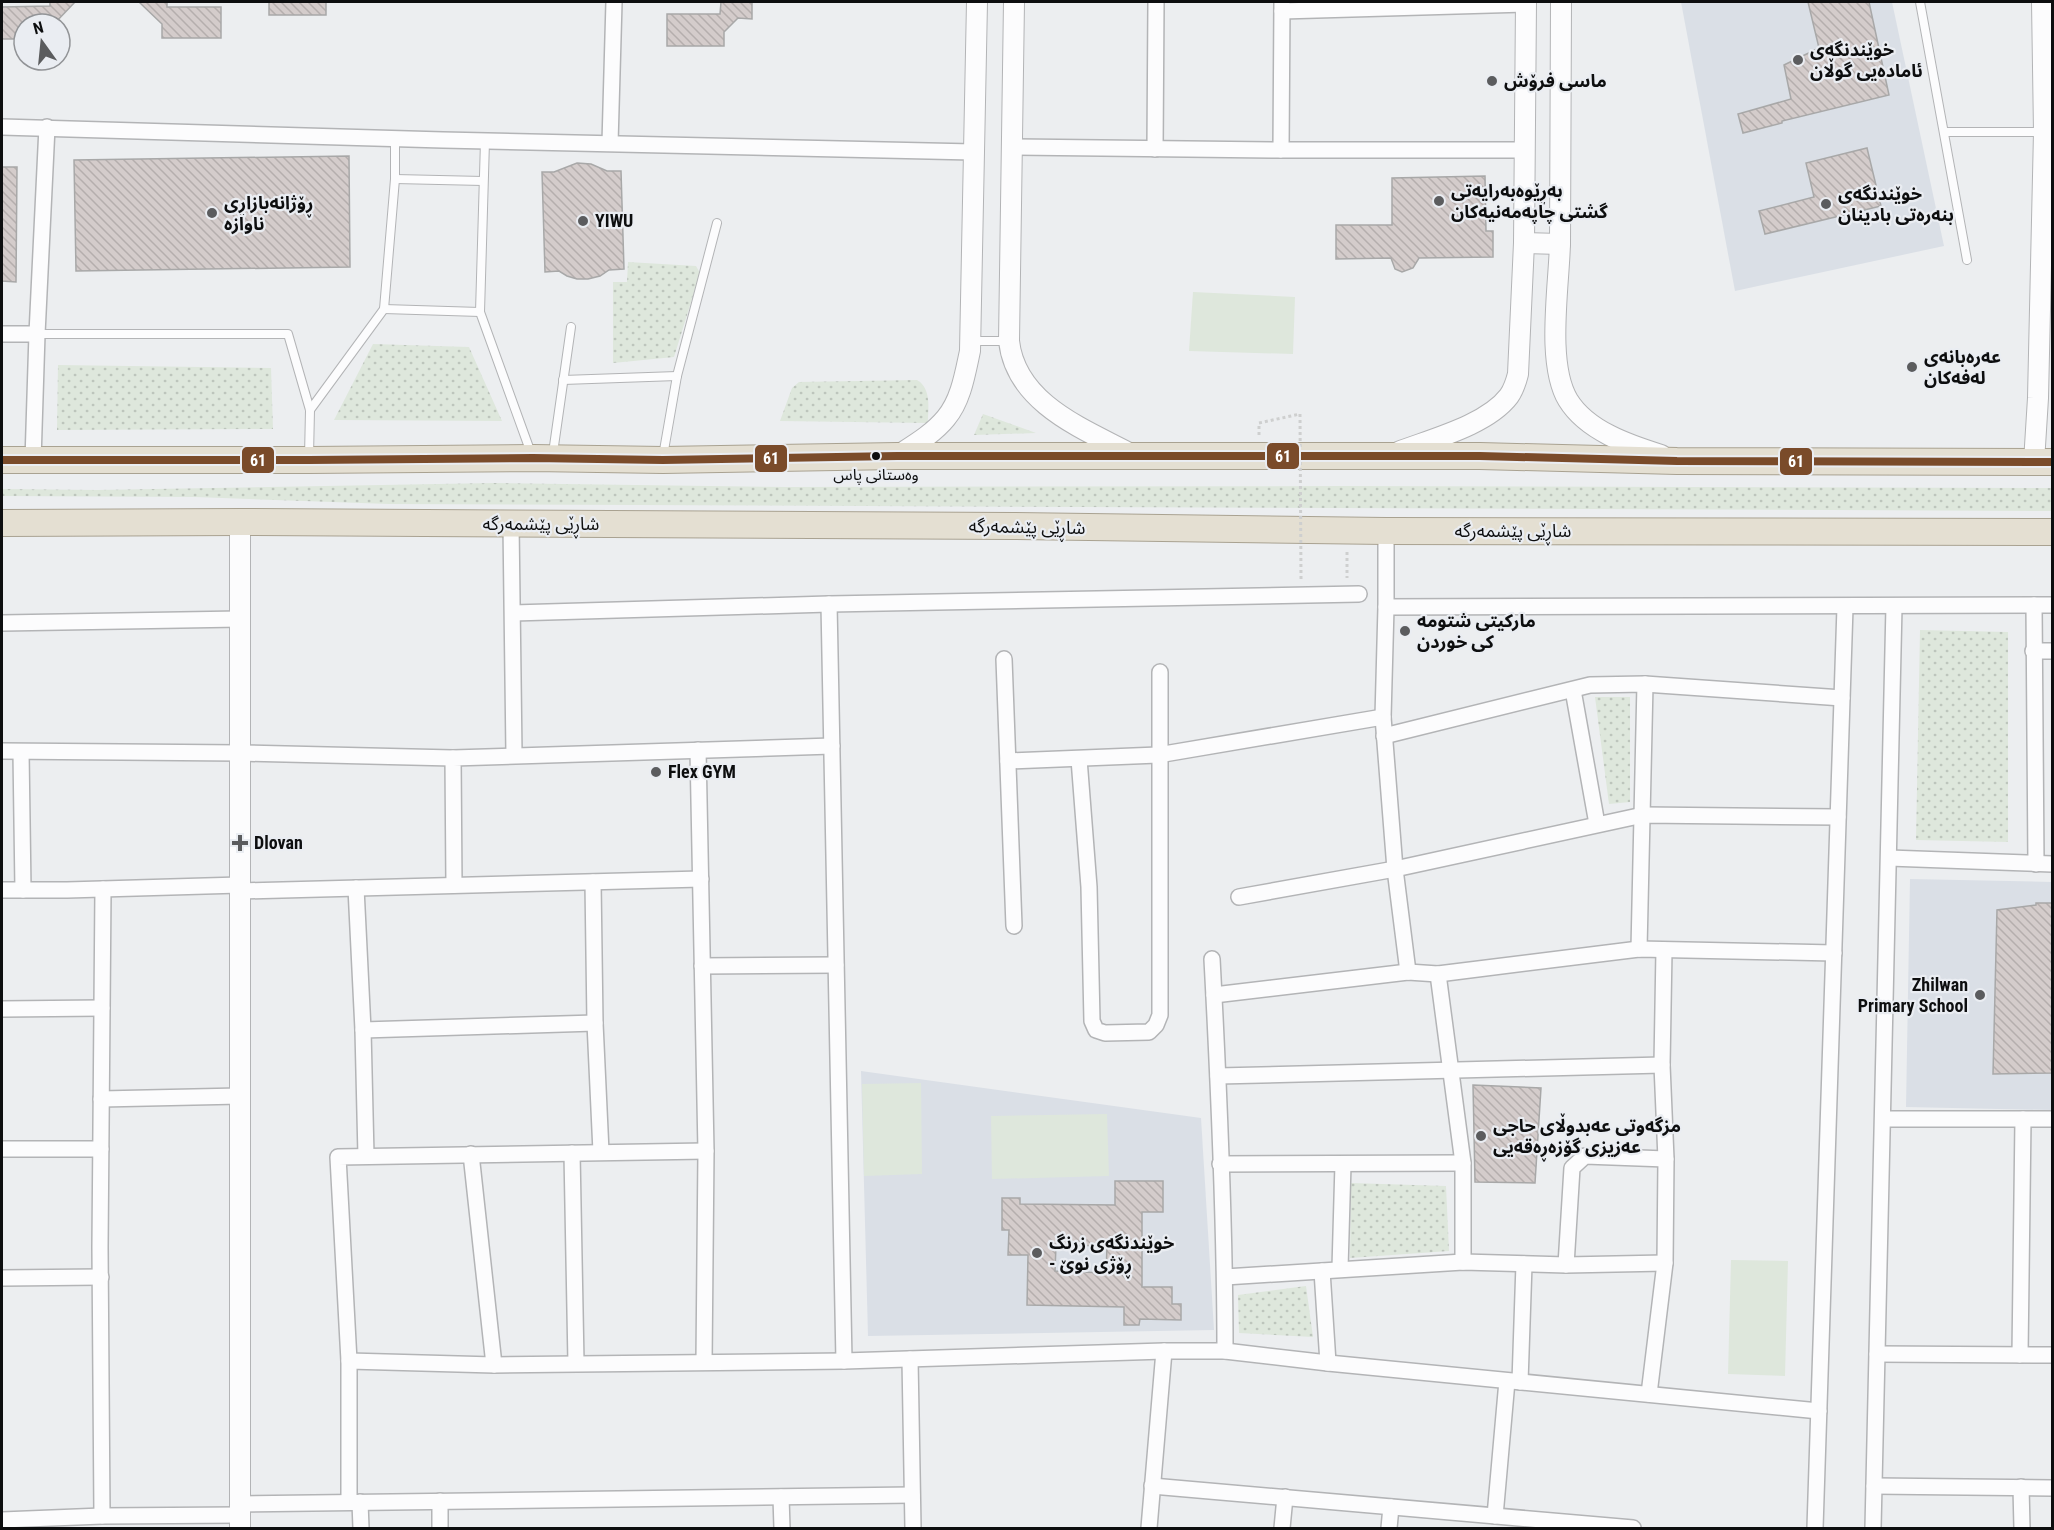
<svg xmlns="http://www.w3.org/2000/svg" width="2054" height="1530" font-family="'Roboto Condensed','Noto Sans Arabic',sans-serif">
  <defs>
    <pattern id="grass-dots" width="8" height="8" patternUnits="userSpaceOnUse" patternTransform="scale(1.5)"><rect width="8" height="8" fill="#dee7dc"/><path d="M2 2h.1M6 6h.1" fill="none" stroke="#bdc5bc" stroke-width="1.8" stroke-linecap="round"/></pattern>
    <pattern id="building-back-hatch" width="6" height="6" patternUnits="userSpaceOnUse" patternTransform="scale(1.5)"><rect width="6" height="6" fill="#d4cccb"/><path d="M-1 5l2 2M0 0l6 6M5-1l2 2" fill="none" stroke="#b5aead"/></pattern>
  </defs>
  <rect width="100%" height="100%" fill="#eceef0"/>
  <g fill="#dadfe6">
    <path d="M1681 2H1892L1944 246 1735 291Z"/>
    <path d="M1910 879 2052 882V1110L1906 1107Z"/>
    <path d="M861 1071 1201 1118 1214 1330 868 1336Z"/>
  </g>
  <g fill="url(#grass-dots)">
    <path d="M628 262 696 266 700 273 674 357 613 363V282H627Z"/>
    <path d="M373 344 469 347 502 421 334 420Z"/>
    <path d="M58 365 271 368 273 429 57 430Z"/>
    <path d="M917 380C932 389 928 409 928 423L780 421 792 388 799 382Z"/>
    <path d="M983 414 1036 433 974 435Z"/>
    <path d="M495 483 788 487 1343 486 2052 488V511L389 504 195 497 2 496V489L97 490Z"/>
    <path d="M1920 630 2008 632V842L1916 840Z"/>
    <path d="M1595 697H1630V802L1609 804Z"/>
    <path d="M1351 1183 1446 1186 1449 1251 1350 1258Z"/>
    <path d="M1306 1286 1313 1337 1239 1333 1238 1295Z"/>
  </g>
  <g fill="#dee7dc">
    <path d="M1193 292 1295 297 1293 354 1189 351Z"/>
    <path d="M921 1083 922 1174 864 1176 862 1084Z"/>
    <path d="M1107 1114 1109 1176 992 1179 991 1116Z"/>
    <path d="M1731 1260 1788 1261 1785 1376 1728 1374Z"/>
  </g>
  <g fill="url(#building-back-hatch)" stroke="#a8a8a8" stroke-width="1.5" fill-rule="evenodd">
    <path d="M50 2H75L54 24H24V39H2V7L50 6Z"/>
    <path d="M139 2H167V7H221V38H162V24Z"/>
    <rect x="269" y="2" width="57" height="13"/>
    <path d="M721 2H752V19L738 18 724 32V46H667V14H720Z"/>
    <path d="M1808 2H1869L1889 95 1782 121V123L1743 133 1738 114 1791 99 1784 65 1819 48Z"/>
    <path d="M1867 148 1881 206 1765 234 1759 211 1814 197 1806 163Z"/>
    <path d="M349 156 350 267 76 271 74 160Z"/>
    <path d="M577 163 591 164 607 171H621L624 269 609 270 600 276 588 279H577L567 276 559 271 545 272 542 172H554Z"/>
    <path d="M2 167H17L16 282 2 281Z"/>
    <path d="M1485 176 1486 231H1493V257L1419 258 1413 268 1402 272 1395 269 1391 258 1336 259V225H1392V178Z"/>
    <path d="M2036 903H2052V1073L1993 1074 1997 910 2036 905Z"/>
    <path d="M1473 1085 1541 1088 1535 1183 1475 1182Z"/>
    <path d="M1115 1181H1163V1212H1142V1287H1172V1304H1181V1320L1140 1319 1139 1325H1124V1307L1027 1305 1028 1255H1008L1009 1230H1002V1198H1020V1204L1115 1205ZM1056 1245 1107 1246 1106 1273 1055 1271Z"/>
  </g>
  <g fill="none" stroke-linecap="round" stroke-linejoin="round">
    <defs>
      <g id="service">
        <path d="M1920 2 1967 260"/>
        <path d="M1944 132H2044"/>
        <path d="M485 141 480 312 531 453"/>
        <path d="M395 179 483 181"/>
        <path d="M384 309 480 312"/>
        <path d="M37 334H288L310 410 309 456"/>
        <path d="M972 341H1008"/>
        <path d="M563 380 677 376"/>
        <path d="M310 410 384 309 395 179V139"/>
        <path d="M553 453 571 327"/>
        <path d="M663 456 677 376 717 223"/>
      </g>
      <g id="minor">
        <path d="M1282 11 1526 4"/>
        <path d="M2 127 443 140 973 152"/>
        <path d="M610 143 614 2"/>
        <path d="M1012 147 1281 150H1526"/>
        <path d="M1155 149 1156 2"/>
        <path d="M1281 150 1282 2"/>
        <path d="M2 334H37"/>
        <path d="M33 460 37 334 47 127"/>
        <path d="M511 524 514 755"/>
        <path d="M1386 531V607L2052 605"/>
        <path d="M829 604 844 1361"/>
        <path d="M2034 605 2036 864"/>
        <path d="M1386 607 1383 717 1395 869 1408 972"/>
        <path d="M513 613 829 604 1359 594"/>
        <path d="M2 623 240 619"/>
        <path d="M2033 651H2052"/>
        <path d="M1004 659 1014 926"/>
        <path d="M1573 690 1597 824"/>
        <path d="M1384 736 1590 685 1645 684 1842 698"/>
        <path d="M698 750 706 1151 704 1362"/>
        <path d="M2 751 240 753 453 758"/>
        <path d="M21 752 23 890"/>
        <path d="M1079 759 1089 887 1092 1021 1096 1030 1105 1033 1149 1032 1156 1025 1160 1015V672"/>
        <path d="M1008 761 1158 755 1383 717"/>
        <path d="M1889 858 2052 864"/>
        <path d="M593 882 595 1023 601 1152"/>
        <path d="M454 885 453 758 832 746"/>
        <path d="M356 888 363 1030 366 1156"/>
        <path d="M2 890H67L240 885"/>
        <path d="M240 891 701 879"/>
        <path d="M1239 897 1395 869 1643 815 1838 817"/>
        <path d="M1639 949 1645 684"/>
        <path d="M1212 959C1219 1090 1225 1221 1225 1351"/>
        <path d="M702 966 836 965"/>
        <path d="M1438 974 1463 1163V1262"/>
        <path d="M1214 995 1408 972 1438 974 1639 949 1834 953"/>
        <path d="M2 1009 102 1008"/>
        <path d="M363 1030 595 1023"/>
        <path d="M1218 1076 1662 1065"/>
        <path d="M101 1099 240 1096"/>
        <path d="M1883 1119H2052"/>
        <path d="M2 1149H101"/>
        <path d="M572 1153 576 1363"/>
        <path d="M471 1154 494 1365"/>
        <path d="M1220 1164 1463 1163"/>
        <path d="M1566 1265 1572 1168 1585 1156 1666 1159"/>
        <path d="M1340 1268 1343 1164"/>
        <path d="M1322 1271 1328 1363"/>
        <path d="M1225 1277 1463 1262 1566 1265 1665 1263"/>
        <path d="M2 1278 101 1277"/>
        <path d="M1877 1354 2052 1355"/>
        <path d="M2020 1355 2023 1119"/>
        <path d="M910 1359 913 1528"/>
        <path d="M349 1361 494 1365 844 1361 1164 1351H1225L1328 1363 1819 1411"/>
        <path d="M1520 1382 1524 1264"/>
        <path d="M1649 1394 1665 1263 1666 1159 1662 1065 1664 950"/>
        <path d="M1152 1486 1633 1528"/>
        <path d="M1874 1486 2052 1488"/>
        <path d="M2021 1487 2022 1528"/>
        <path d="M781 1497 782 1528"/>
        <path d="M349 1502V1361L338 1157 706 1151"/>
        <path d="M360 1502 361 1528"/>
        <path d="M240 1504 912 1495"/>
        <path d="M102 1516 100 1247 103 889"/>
        <path d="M1495 1516 1507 1381"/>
        <path d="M2 1520 102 1516 240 1515"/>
        <path d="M440 1528V1501"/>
        <path d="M1149 1528 1164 1351"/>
        <path d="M1282 1528 1285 1497"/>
        <path d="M1389 1528 1391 1507"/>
        <path d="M1815 1528 1845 607"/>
        <path d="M1873 1528 1894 606"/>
      </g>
      <g id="tertiary">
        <path d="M1014 2 1009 341C1016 404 1084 429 1133 455"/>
        <path d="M1561 2C1560 82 1561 163 1560 243 1559 287 1546 363 1568 400 1587 431 1629 445 1661 455"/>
        <path d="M1524 243 1560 244"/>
        <path d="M1398 452C1432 439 1487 425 1509 396 1514 389 1516 382 1518 374L1524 243 1526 2"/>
        <path d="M897 456C914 445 933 434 946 418 961 400 965 374 970 351L977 2"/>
        <path d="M2034 462 2038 398 2044 132 2042 2"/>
        <path d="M240 1528V522"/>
      </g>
      <g id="trunk">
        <path d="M2 460H309L533 458 663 460 897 456H1480L1677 461 2052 462"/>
        <path d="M2 523 240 522 1012 526 1386 531 2052 532"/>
      </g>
    </defs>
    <use href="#service" stroke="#b3b4b6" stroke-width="10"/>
    <use href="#minor" stroke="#b3b4b6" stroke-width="18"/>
    <use href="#tertiary" stroke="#b3b4b6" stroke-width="22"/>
    <use href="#trunk" stroke="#a9a291" stroke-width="28"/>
    <g stroke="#cecfcf" stroke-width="3" stroke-dasharray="3 3" stroke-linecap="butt">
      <path d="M1259 435V423L1300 414"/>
      <path d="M1347 552V578"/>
    </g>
    <use href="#service" stroke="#fcfcfd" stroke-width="8"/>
    <use href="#minor" stroke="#fcfcfd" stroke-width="15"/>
    <use href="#tertiary" stroke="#fcfcfd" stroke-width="20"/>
    <use href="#trunk" stroke="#e4dfd2" stroke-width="26"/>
    <path stroke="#cecfcf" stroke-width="3" stroke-dasharray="3 3" stroke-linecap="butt" d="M1300 414 1301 579"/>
    <defs>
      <path id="bus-1" d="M2 460H309L533 458 663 460 897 456H1480L1677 461 2052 462"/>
    </defs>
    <use href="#bus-1" stroke="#eaedf2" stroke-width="12"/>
    <use href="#bus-1" stroke="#7a4b2a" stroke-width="8"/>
  </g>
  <g fill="#5b5c5e" stroke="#eaedf2" stroke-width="2">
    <circle cx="1798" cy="60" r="6"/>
    <circle cx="1492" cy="81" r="6"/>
    <circle cx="1439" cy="201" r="6"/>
    <circle cx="1826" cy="204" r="6"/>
    <circle cx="212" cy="213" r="6"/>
    <circle cx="583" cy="221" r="6"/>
    <circle cx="1912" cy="367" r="6"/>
    <circle cx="1405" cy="631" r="6"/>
    <circle cx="656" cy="772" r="6"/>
    <path d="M237 834h6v6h6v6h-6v6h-6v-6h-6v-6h6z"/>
    <circle cx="1980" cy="995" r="6"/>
    <circle cx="1481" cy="1136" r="6"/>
    <circle cx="1037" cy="1253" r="6"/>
  </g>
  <circle fill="#0d0e0f" stroke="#eaedf2" stroke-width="2" cx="876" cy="456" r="5"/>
  <g text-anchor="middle" stroke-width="4.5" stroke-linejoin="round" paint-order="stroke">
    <g font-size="16" fill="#0d0e0f" stroke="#eaedf2">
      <text x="876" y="480">وەستانی پاس</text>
    </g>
    <g font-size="18" font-weight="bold" fill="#0d0e0f" stroke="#eaedf2" text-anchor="start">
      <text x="1810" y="56">خوێندنگەی<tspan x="1810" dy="21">ئامادەیی گوڵان</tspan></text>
      <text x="1504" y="87">ماسی فرۆش</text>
      <text x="1451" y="197">بەڕێوەبەرایەتی<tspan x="1451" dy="21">گشتی چاپەمەنیەکان</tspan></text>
      <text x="1838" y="200">خوێندنگەی<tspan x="1838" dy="21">بنەرەتی بادینان</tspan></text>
      <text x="224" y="209">ڕۆژانەبازاڕی<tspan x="224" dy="21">ناوازە</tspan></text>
      <text x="595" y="227">YIWU</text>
      <text x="1924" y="363">عەرەبانەی<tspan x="1924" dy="21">لەفەکان</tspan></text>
      <text x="1417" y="627">مارکیتی شتومه<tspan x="1417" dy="21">کی خوردن</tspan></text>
      <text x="668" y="778">Flex GYM</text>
      <text x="254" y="849">Dlovan</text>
      <text x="1968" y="991" text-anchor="end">Zhilwan<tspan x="1968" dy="21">Primary School</tspan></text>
      <text x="1493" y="1132">مزگەوتی عەبدوڵای حاجی<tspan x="1493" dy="21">عەزیزی گۆزەڕەقەیی</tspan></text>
      <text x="1049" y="1249">خوێندنگەی زرنگ<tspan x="1049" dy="21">- ڕۆژی نوێ</tspan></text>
    </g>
    <g font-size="18" fill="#0d0e0f" stroke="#eaedf2">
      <text x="541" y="530">شاڕێی پێشمەرگە</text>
      <text transform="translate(1027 527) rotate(1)" y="6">شاڕێی پێشمەرگە</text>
      <text x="1513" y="537">شاڕێی پێشمەرگە</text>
    </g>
  </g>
  <g stroke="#eaedf2" stroke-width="2">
    <rect x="1266" y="442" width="34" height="28" rx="6" fill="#7a4b2a"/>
    <rect x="754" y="444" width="34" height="29" rx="6" fill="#7a4b2a"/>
    <rect x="241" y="446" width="34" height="28" rx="6" fill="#7a4b2a"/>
    <rect x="1779" y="447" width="34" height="29" rx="6" fill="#7a4b2a"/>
  </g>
  <g font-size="16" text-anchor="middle" font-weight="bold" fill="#fff">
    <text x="1283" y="462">61</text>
    <text x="771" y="464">61</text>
    <text x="258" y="466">61</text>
    <text x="1796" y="467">61</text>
  </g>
  <rect width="2054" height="1530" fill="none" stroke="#0d0e0f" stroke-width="6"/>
  <g transform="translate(42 42) rotate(345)"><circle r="28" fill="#eaedf2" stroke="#929497" stroke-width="1.5"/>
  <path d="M0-4.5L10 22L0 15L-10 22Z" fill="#5b5c5e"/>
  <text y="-9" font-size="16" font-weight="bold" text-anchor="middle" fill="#0d0e0f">N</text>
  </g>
</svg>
